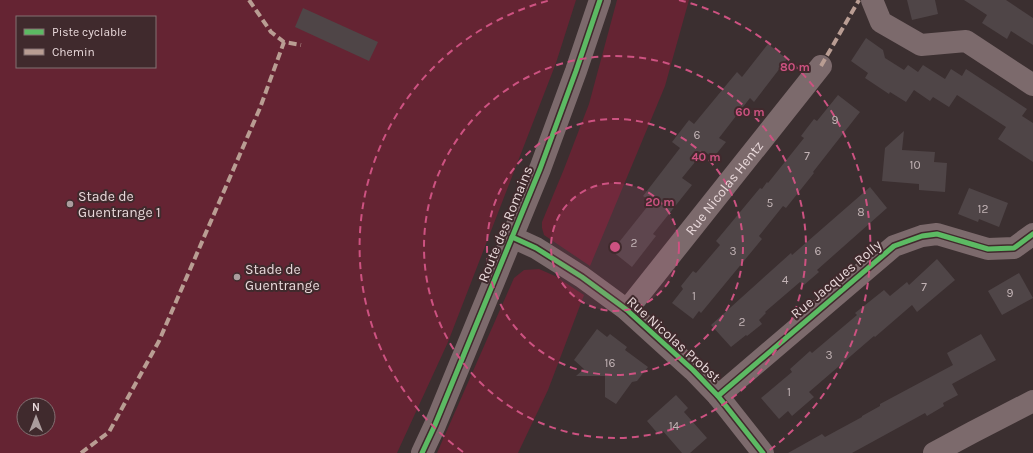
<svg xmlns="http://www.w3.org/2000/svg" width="1033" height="453" font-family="Karla,sans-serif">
  <rect width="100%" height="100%" fill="#3b2f30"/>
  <g fill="#652433" fill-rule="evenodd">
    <path d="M0 0H576L556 63 448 342 397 453H0ZM17 17H155V67H17ZM24 405H48V429H24Z"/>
    <path d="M617 0H689L665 86 590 266 544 235 542 228V222L564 169 589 104Z"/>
    <path d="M539 269 555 276 584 295 548 390 518 453H437L514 278 524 270Z"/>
  </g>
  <g fill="#4f4547">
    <path d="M907 0H935L938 14 912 20Z"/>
    <path d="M964 0H1006L1033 18V45L1011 31 1007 39 982 23 987 15Z"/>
    <path d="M303 8 378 42 369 61 295 27Z"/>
    <path d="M866 38 883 50 885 58 904 70 908 65 918 72 923 65 945 79 951 69 962 76 966 69 1027 109 1022 116 1033 123V162L998 139 1006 127 957 95 949 107 933 97 930 101 914 90 906 102 890 92 889 94 865 78 868 73 851 61Z"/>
    <path d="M768 44 787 59 754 102 750 98 719 138 726 142 713 158 704 151 682 178 692 185 653 234 656 236 632 267 612 251 651 202 643 196 680 148 672 142 689 120 694 124 737 72 742 77Z"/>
    <path d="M838 95 860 112 813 172 814 173 786 208 783 206 759 236 762 239 701 313 699 311 693 319 672 303 683 289 681 286 693 271 696 273 720 245 716 241 760 188 762 189 767 182 768 183 804 138 801 136 807 128 814 119 817 121Z"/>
    <path d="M904 131 902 150 935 152 934 162 947 163 945 192 919 190V184L882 181 885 148Z"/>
    <path d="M870 187 887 208 817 270 819 272 804 285 800 282 765 312 766 313 759 320 762 324 747 336 746 335 731 347 711 325 791 253 792 255Z"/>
    <path d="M969 188 1008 203 999 227 979 219 978 222 958 214Z"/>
    <path d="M937 259 955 280 917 312 912 305 875 337 874 336 809 392 814 397 792 416 788 411 779 419 761 398 792 372 790 369 810 351 812 353 857 315 855 313 884 290 890 296 907 282 909 285Z"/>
    <path d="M1019 273 1033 298 1002 315 988 291Z"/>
    <path d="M597 329 607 337 610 334 627 347 625 350 648 367 637 381 632 382 616 404 605 397V376H576L584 369 574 360Z"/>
    <path d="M981 334 996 360 952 384 958 395 943 403 944 406 927 416 925 413 852 453H788L822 434 825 437 862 417V416L880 406V404L953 365 947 353Z"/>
    <path d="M676 395 688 408 684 412 707 438 690 453H682L663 431 659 435 647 421Z"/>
  </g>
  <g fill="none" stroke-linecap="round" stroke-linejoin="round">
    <g stroke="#7c6a6c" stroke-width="22">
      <path d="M872 0 881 22 921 45 966 41 1033 85"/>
      <path d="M512 237 536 248 582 277 627 310 693 370 718 396 763 453"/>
      <path id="s1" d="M627 310 821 66"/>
      <path d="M718 396 894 246 922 236 937 234 988 249 1014 248 1033 234"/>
      <path d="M422 453 435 425 540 169 576 71 600 0"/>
      <path d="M934 453 973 432 1033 401"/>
    </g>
    <g stroke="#b99d93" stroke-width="4" stroke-dasharray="8 4" stroke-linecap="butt">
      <path d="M249 0 271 32 284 42 301 45"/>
      <path d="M821 66 859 0"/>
      <path d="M81 453 109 432 159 341 260 108 284 42"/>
    </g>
    <defs>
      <g id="cycleway">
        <path d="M512 237 536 248 582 277 627 310 693 370 718 396 763 453"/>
        <path d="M718 396 894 246 922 236 937 234 988 249 1014 248 1033 234"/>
        <path d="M422 453 435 425 540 169 576 71 600 0"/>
      </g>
    </defs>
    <use href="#cycleway" stroke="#402a2d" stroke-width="8"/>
    <use href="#cycleway" stroke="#5cba63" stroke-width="5"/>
  </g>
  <circle cx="615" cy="247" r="64" fill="#cd5281" fill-opacity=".12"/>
  <g fill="none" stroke="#cd5281" stroke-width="2" stroke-dasharray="7 5">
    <circle cx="615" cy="247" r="64"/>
    <circle cx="615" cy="247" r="128"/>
    <circle cx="615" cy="247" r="191"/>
    <path d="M463 452A255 255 0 0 1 551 0M679 0A255 255 0 0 1 767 452"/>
  </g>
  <g fill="#ab9d9e" stroke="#402a2d" stroke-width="1.5">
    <circle cx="70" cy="204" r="4"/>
    <circle cx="237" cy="277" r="4"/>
  </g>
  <g text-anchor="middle" stroke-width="4" stroke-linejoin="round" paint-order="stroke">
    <g font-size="12" fill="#c2b3b5">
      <text x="835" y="124">9</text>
      <text x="697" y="139">6</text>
      <text x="807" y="160">7</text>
      <text x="915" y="169">10</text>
      <text x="770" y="207">5</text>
      <text x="983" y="213">12</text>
      <text x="861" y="216">8</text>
      <text x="634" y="247">2</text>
      <text x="733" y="255">3</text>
      <text x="818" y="255">6</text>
      <text x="785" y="284">4</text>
      <text x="924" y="291">7</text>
      <text x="1010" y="297">9</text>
      <text x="694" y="300">1</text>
      <text x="742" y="326">2</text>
      <text x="829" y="359">3</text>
      <text x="610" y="367">16</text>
      <text x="789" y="396">1</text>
      <text x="674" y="430">14</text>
    </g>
    <g font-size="14" fill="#e8d8da" stroke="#402a2d">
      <text dy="5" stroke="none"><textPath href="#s1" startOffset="156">Rue Nicolas Hentz</textPath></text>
      <text transform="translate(505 224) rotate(-68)" y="5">Route des Romains</text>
      <text transform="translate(836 279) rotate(-40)" y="5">Rue Jacques Rolly</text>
      <text transform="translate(674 339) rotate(42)" y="5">Rue Nicolas Probst</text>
    </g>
    <g font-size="14" fill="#e8d8da" stroke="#402a2d" text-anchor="start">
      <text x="78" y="201">Stade de<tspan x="78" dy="16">Guentrange 1</tspan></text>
      <text x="245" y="274">Stade de<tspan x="245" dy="16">Guentrange</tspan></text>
    </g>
  </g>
  <circle cx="615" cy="247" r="6" fill="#cd5281" stroke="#402a2d" stroke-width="2"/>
  <g font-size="12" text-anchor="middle" font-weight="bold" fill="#cd5281" stroke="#402a2d" stroke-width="4" stroke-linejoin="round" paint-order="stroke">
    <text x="795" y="71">80 m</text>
    <text x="750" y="116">60 m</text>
    <text x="706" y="161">40 m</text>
    <text x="660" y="206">20 m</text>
  </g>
  <rect x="16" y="16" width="140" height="52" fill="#402a2d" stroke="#837072"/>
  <rect x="24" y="29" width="20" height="6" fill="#5cba63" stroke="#837072"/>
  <text x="52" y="36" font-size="12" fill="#e8d8da">Piste cyclable</text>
  <rect x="24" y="49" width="20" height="6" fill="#b99d93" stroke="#837072"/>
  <text x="52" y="56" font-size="12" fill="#e8d8da">Chemin</text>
  <g transform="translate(36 417)"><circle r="19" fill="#402a2d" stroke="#837072"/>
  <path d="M0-3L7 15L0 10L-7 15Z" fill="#ab9d9e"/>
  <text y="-6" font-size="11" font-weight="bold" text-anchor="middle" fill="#e8d8da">N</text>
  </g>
</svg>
